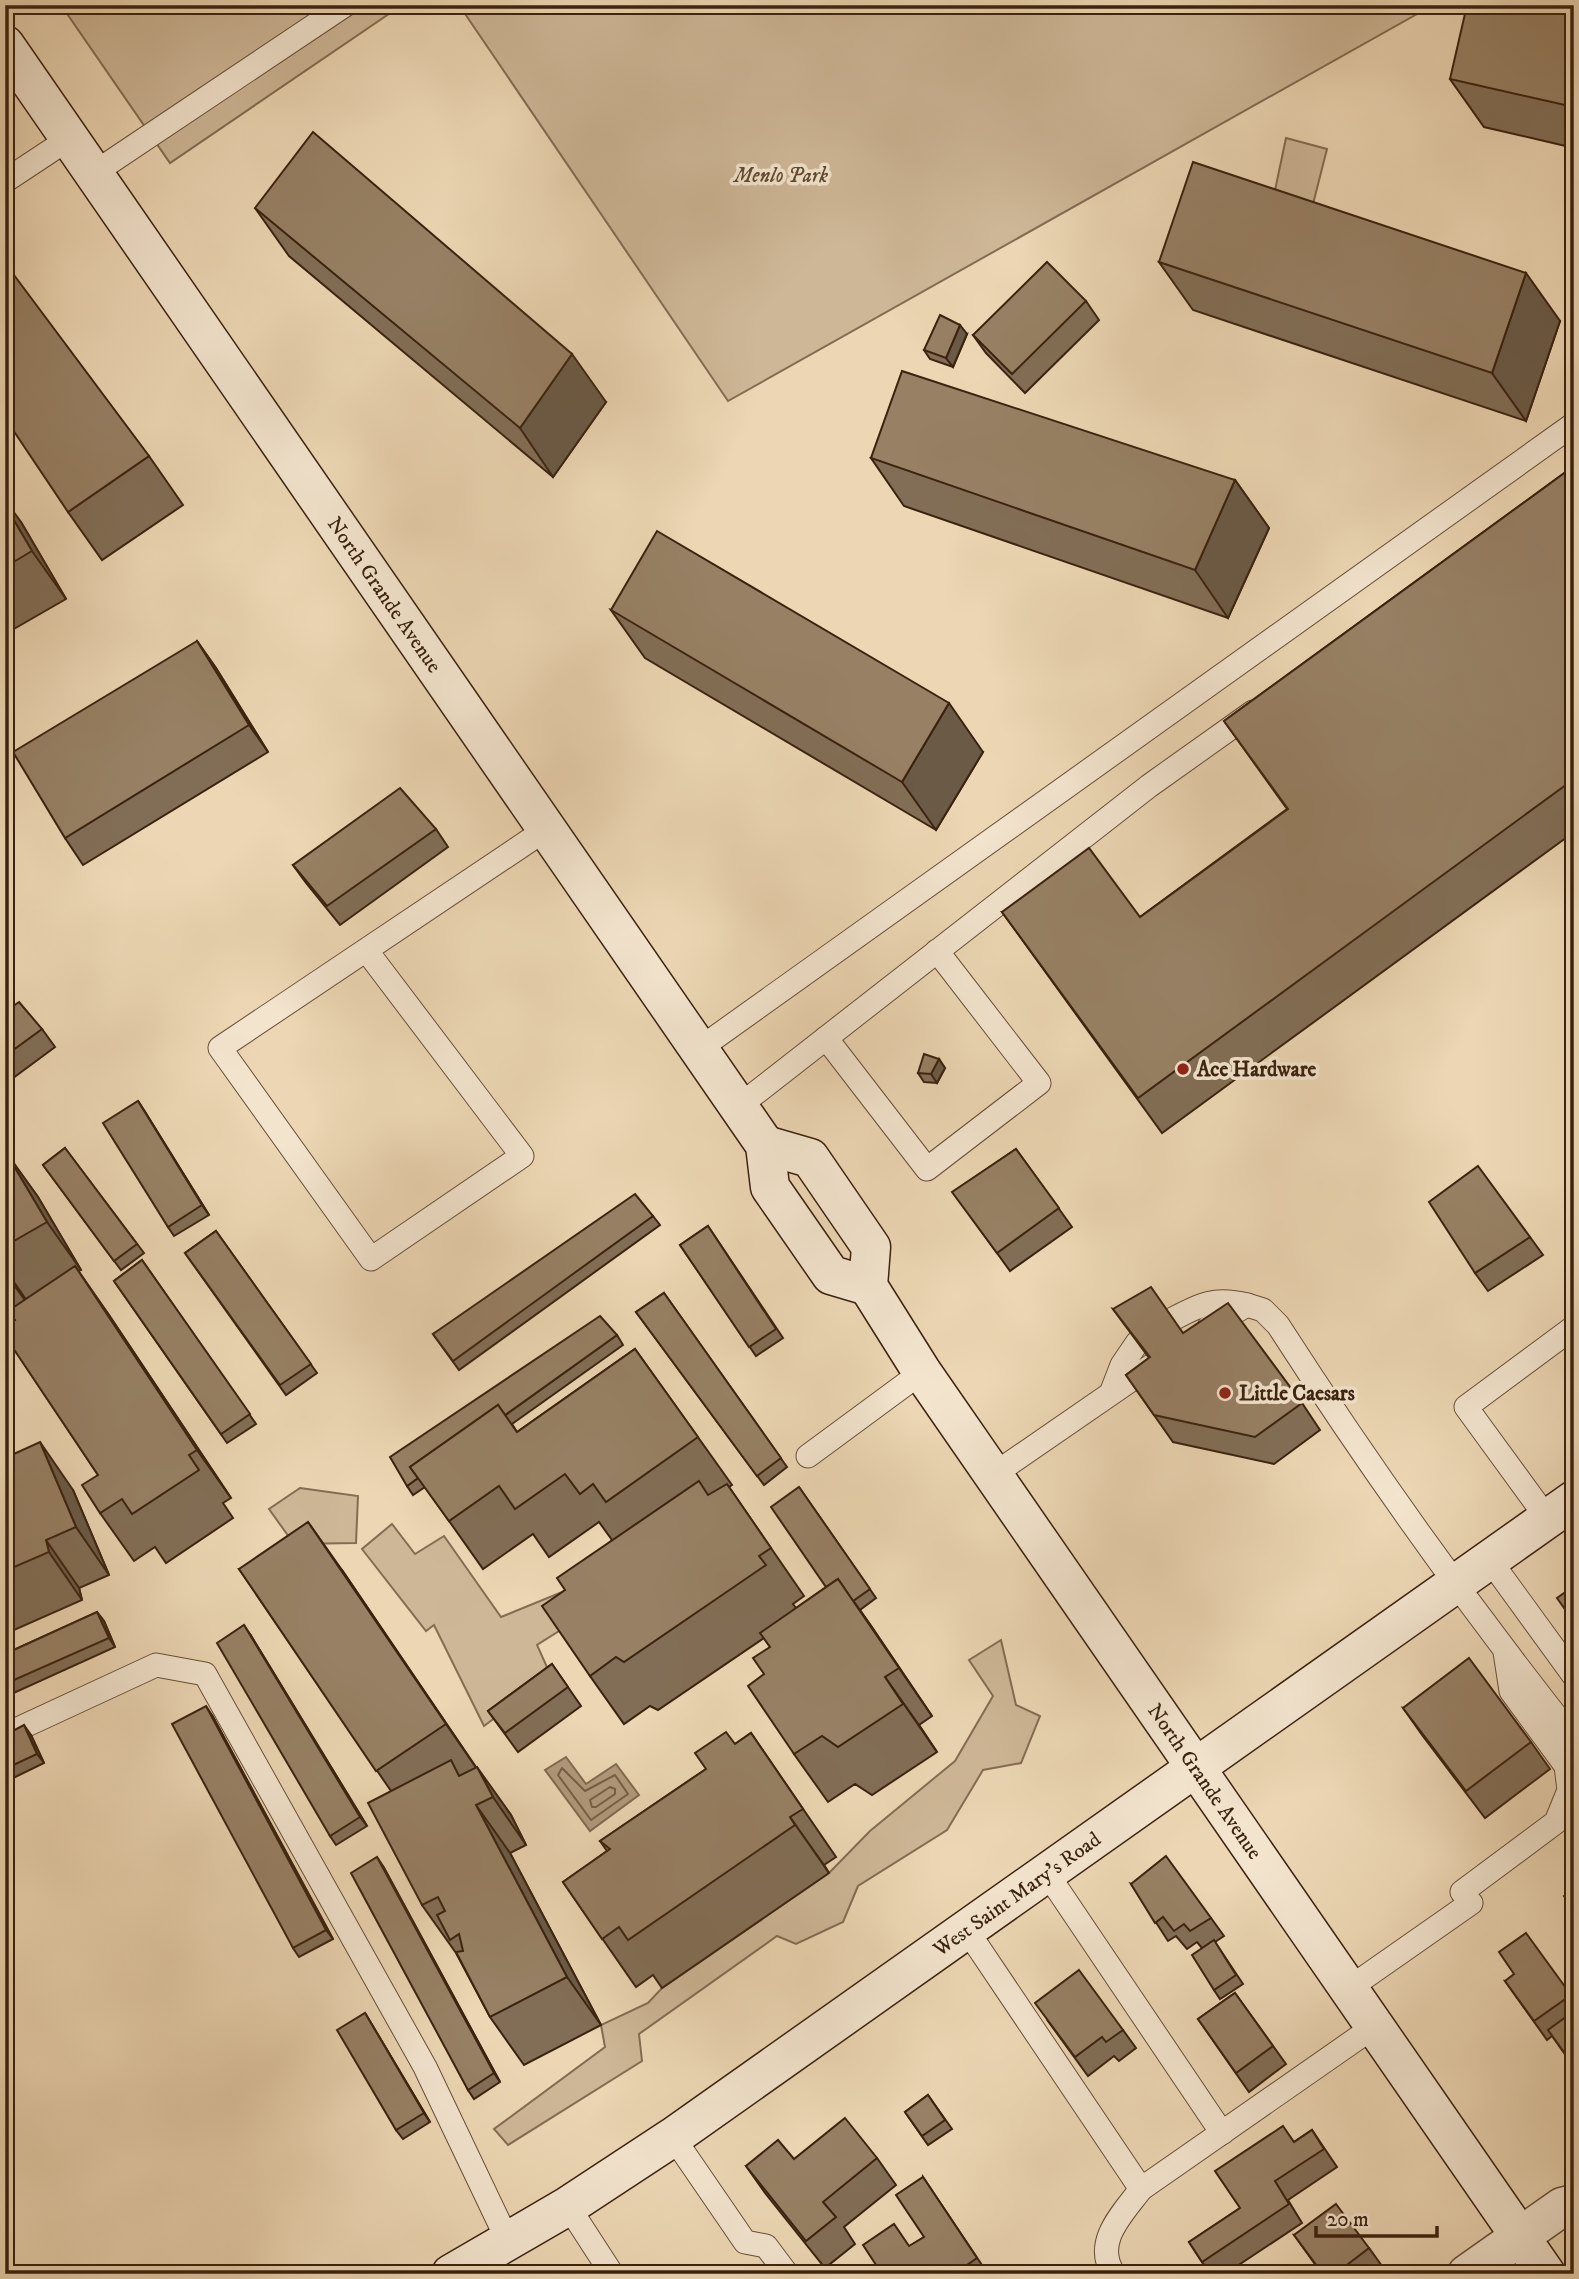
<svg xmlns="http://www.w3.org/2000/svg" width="1579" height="2279" font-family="'IM FELL DW Pica',serif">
  <rect width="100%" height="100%" fill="#ecd6b3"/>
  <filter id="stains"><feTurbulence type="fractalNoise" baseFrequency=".00286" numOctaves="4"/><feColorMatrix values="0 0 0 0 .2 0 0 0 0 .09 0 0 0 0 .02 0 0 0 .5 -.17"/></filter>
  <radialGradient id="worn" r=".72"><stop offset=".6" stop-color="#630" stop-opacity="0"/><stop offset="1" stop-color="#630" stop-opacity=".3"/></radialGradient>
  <g fill="#ceb797" stroke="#846c53" stroke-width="2">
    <path d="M61 5H402L170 163Z"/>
    <path d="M459 5H1433L728 401Z"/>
    <path d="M1286 138 1327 149 1313 204 1274 195Z"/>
    <path d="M300 1488 358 1496 356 1543 294 1544 269 1509Z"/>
    <path d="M392 1524 415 1554 444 1536 501 1617 589 1581 602 1604 537 1645 551 1676 484 1726 434 1625 426 1631 362 1549Z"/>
    <path d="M1001 1640 1016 1705 1040 1716 1021 1763 983 1770 947 1830 858 1886 843 1922 796 1944 777 1936 639 2034 642 2061 508 2145 494 2129 605 2047 601 2025 648 2003 662 1988 829 1873 870 1831 955 1761 993 1696 969 1660Z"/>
  </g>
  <path fill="#b0997b" stroke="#816950" stroke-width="2" d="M566 1757 586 1784 616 1764 639 1795 590 1831 545 1770Z"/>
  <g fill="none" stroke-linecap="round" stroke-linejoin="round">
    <g stroke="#765e45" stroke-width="2">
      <path d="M562 1768 585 1791 615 1775 628 1794 591 1820 558 1775Z"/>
      <path d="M610 1787 615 1789V1794L596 1807H592L590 1800Z"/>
    </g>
    <defs>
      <g id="lane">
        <path d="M94 173 345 5"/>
        <path d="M5 181 70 138"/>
        <path d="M366 950 522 1156 371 1259 220 1048 548 828"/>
        <path d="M826 1038 927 1169 1039 1083 937 951"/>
        <path d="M699 1049 1574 424"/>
        <path d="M739 1106 1149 786 1253 712"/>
        <path d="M1173 1319C1201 1304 1215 1297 1247 1305"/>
        <path d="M1209 1327 1247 1305 1263 1310 1278 1325C1370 1468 1468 1605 1574 1739"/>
        <path d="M1112 1391 1122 1365 1137 1343"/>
        <path d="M808 1456 922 1372"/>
        <path d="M993 1475 1154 1364"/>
        <path d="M1547 1518 1466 1407 1574 1327"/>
        <path d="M1489 1559 1574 1676"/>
        <path d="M5 1735 156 1665 205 1674 425 2067 508 2241"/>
        <path d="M1046 1872 1222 2133"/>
        <path d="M1462 1892 1556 1822 1569 1790 1566 1766 1511 1691 1505 1652"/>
        <path d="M966 1929 1141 2189 1375 2026"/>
        <path d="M1348 1989 1471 1903"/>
        <path d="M673 2137 745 2242 766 2246 787 2274"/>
        <path d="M568 2206 612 2274"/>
        <path d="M1114 2274C1092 2243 1123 2213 1141 2189"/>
      </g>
      <path id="street" d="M1467 2274 1562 2207 1574 2204"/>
      <g id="secondary">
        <path id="s1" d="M5 45 765 1145 770 1187 831 1275 868 1286"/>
        <path id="s2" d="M765 1145 810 1158 871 1247 868 1286 922 1372 1546 2274"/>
        <path id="s3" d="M451 2274 568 2206 673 2137 1574 1500"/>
      </g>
    </defs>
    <use href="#lane" stroke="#674f38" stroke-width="25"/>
    <use href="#street" stroke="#674f38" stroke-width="41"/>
    <use href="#secondary" stroke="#3b220f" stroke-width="41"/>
    <use href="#lane" stroke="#f3e4ce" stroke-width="23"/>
    <use href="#street" stroke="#f3e4ce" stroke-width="38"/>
    <use href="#secondary" stroke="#f3e4ce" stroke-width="38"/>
  </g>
  <g fill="#826e56" stroke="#3b220f" stroke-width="2">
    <path d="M1574 16V148L1484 127 1450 79Z"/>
    <path d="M255 208 606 402 553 477 289 256Z"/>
    <path d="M1159 262 1560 321 1526 421 1193 310Z"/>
    <path d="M1086 301 1099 320 1025 393 986 353 973 335Z"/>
    <path d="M967 334 953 367 930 359 924 350Z"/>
    <path d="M149 456 183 505 102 560 68 512Z"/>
    <path d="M871 458 1235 480 1269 528 1228 618 904 506Z"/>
    <path d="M1574 466V832L1162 1133 1002 912 1140 917 1287 809 1224 721Z"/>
    <path d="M5 505 21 522 66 599 5 634Z"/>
    <path d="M611 610 983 752 936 830 645 658Z"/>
    <path d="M197 641 216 668 268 752 83 865 65 838Z"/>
    <path d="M436 829 448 847 340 925 306 883 293 865Z"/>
    <path d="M5 1000 11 1008 42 1029 55 1047 5 1084Z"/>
    <path d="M939 1059 945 1068 937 1083 924 1082 918 1073Z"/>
    <path d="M138 1101 209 1215 174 1236 168 1227Z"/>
    <path d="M65 1148 144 1253 121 1270 43 1165Z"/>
    <path d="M1016 1149 1072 1227 1010 1271 953 1192Z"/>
    <path d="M5 1151 38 1197 81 1270 78 1271 109 1315 231 1498 223 1503 233 1518 166 1563 155 1547 134 1561 100 1513 98 1475 6 1337 5 1338Z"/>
    <path d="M653 1216 660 1225 459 1370 433 1334Z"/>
    <path d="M708 1226 783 1338 756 1356 680 1245Z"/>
    <path d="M216 1231 317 1373 286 1395 185 1253Z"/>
    <path d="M1530 1237 1543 1255 1488 1291 1475 1273Z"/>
    <path d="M142 1260 256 1424 227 1443 114 1281Z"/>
    <path d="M664 1293 787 1467 764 1485 636 1312Z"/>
    <path d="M1113 1309 1183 1333 1302 1403 1320 1430 1274 1464 1173 1442 1126 1375 1149 1358Z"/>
    <path d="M617 1335 623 1345 512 1424 517 1432 635 1349 732 1485 729 1487 804 1596 793 1604 796 1608 826 1587 799 1487 876 1598 860 1610 932 1716 919 1725 937 1752 872 1795 855 1784 828 1802 794 1754 764 1674 770 1647 764 1638 658 1710 650 1706 624 1724 590 1676 565 1590 612 1540 599 1522 549 1557 533 1534 483 1569 425 1487 413 1495 407 1486Z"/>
    <path d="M5 1458 73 1490 109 1575 79 1588 82 1600 5 1634Z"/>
    <path d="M239 1569 342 1570 476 1767 511 1815 526 1845 510 1853 601 2025 524 2065 490 2017 456 1953 422 1905 391 1791Z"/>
    <path d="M97 1612 104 1621 115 1647 5 1697V1654Z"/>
    <path d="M250 1634 367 1826 336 1845 330 1836Z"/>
    <path d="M552 1664 581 1706 518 1752 488 1711Z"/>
    <path d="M1403 1708 1531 1742 1550 1769 1485 1818 1422 1735Z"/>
    <path d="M212 1715 333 1939 299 1957 293 1948Z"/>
    <path d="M751 1733 836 1857 824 1865 829 1873 662 1988 653 1975 636 1987 563 1882 607 1851 600 1841 706 1769 735 1744Z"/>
    <path d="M5 1735H31L44 1763 5 1782Z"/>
    <path d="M383 1866 500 2082 474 2099 468 2090Z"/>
    <path d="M1131 1884 1211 1918 1224 1936 1215 1942 1243 1984 1220 1999 1214 1990 1202 1948 1197 1942 1187 1949 1176 1936 1168 1941Z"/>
    <path d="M1505 1981 1571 1995 1574 1999V2067L1552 2036 1547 2040Z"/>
    <path d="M1235 1993 1286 2064 1249 2092 1198 2019Z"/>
    <path d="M365 2013 430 2122 403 2139 396 2130Z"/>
    <path d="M1048 2021 1123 2030 1136 2048 1119 2061 1114 2056 1088 2076Z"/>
    <path d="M928 2095 952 2129 928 2145 905 2112Z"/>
    <path d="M1312 2130 1337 2167 1288 2200 1302 2223 1225 2274H1210L1189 2242 1240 2208 1294 2142Z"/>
    <path d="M877 2158 896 2185 844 2227 855 2244 825 2268 765 2193 746 2166 794 2159Z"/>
    <path d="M923 2177 988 2274H882L910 2246 924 2237Z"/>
    <path d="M1294 2235 1369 2248 1382 2266 1372 2274H1322Z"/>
  </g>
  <g fill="#6a5a46" stroke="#3b220f" stroke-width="2">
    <path d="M1526 273 1560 321 1526 421 1492 373Z"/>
    <path d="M960 325 967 334 953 367 946 358Z"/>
    <path d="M572 354 606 402 553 477 520 428Z"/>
    <path d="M1235 480 1269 528 1228 618 1195 570Z"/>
    <path d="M5 500 21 522 66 599 32 551 5 505Z"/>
    <path d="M197 641 216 668 268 752 249 725Z"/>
    <path d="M949 703 983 752 936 830 902 782Z"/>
    <path d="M939 1059 945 1068 937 1083 931 1074Z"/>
    <path d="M138 1101 144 1110 209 1215 202 1205Z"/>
    <path d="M5 1151 38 1197 81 1270 47 1222Z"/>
    <path d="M75 1266 109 1315 231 1498 197 1450Z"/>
    <path d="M5 1269 27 1301 38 1319 5 1272Z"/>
    <path d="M40 1442 73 1490 109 1575 76 1527Z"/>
    <path d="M308 1522 342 1570 479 1772 446 1724Z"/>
    <path d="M46 1540 79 1588 82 1600 49 1552Z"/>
    <path d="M838 1579 872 1627 932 1716 899 1668Z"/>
    <path d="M97 1612 104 1621 115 1647 109 1638Z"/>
    <path d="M244 1625 250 1634 367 1826 360 1817Z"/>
    <path d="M885 1677 919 1725 937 1752Z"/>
    <path d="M206 1706 212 1715 333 1939 326 1930Z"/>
    <path d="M24 1725 31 1735 44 1763 37 1754Z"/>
    <path d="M477 1767 511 1815 526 1845 493 1797Z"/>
    <path d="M476 1805 510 1853 601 2025 567 1977Z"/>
    <path d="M790 1817 824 1865 829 1873Z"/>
    <path d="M377 1857 383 1866 500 2082 494 2073Z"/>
    <path d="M365 2013 371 2023 430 2122 424 2113Z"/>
  </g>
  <g fill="#978064" stroke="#3b220f" stroke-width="2">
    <path d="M1467 5H1528L1574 16V107L1450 79Z"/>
    <path d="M313 132 572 354 520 428 255 208Z"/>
    <path d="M1193 162 1526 273 1492 373 1159 262Z"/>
    <path d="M1047 262 1086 301 1012 374 973 335Z"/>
    <path d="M5 263 149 456 68 512 5 418Z"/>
    <path d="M940 315 960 325 946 358 924 350Z"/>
    <path d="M902 371 1235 480 1195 570 871 458Z"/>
    <path d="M1574 466V779L1138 1098 1002 912 1089 848 1140 917 1288 809 1224 721Z"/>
    <path d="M5 505 32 551 5 567Z"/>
    <path d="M657 531 949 703 902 782 611 610Z"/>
    <path d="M197 641 249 725 65 838 13 752Z"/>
    <path d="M400 788 436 829 327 906 293 865Z"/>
    <path d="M19 1002 42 1029 5 1056V1012Z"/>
    <path d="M924 1054 939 1059 931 1074 918 1073Z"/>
    <path d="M138 1101 202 1205 168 1227 103 1123Z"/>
    <path d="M65 1148 137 1244 114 1261 43 1165Z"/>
    <path d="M1016 1149 1059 1208 997 1253 952 1192Z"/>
    <path d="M5 1151 47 1222 5 1246Z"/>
    <path d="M1478 1166 1530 1237 1475 1273 1429 1202Z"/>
    <path d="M635 1194 653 1216 453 1361 433 1334Z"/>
    <path d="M708 1226 776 1329 749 1347 680 1245Z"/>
    <path d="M216 1231 311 1364 280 1385 185 1253Z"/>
    <path d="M142 1260 250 1414 221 1434 114 1281Z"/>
    <path d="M75 1266 197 1450 189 1455 199 1470 132 1514 122 1499 100 1513 82 1485 98 1475 5 1336V1327L15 1320 8 1311Z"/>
    <path d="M1151 1287 1183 1333 1228 1303 1302 1403 1255 1437 1154 1415 1126 1375 1150 1357 1113 1309Z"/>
    <path d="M664 1293 781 1458 757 1476 636 1312Z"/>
    <path d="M600 1316 617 1335 505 1415 498 1405 410 1467 418 1478 407 1486 390 1457Z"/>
    <path d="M635 1349 698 1437 606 1502 593 1484 580 1494 565 1474 515 1509 499 1486 449 1521 410 1467 498 1405 517 1432Z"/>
    <path d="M40 1442 76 1527 46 1540 49 1552 5 1571V1458Z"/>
    <path d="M699 1481 708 1495 727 1484 771 1548 759 1556 766 1565 624 1662 616 1657 590 1676 542 1606 565 1590 557 1578Z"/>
    <path d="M799 1487 870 1589 853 1601 838 1579 826 1587 771 1507Z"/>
    <path d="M308 1522 446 1724 376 1771 239 1569Z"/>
    <path d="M838 1579 899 1668 885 1677 903 1704 838 1747 822 1736 794 1754 748 1686 764 1674 753 1658 770 1647 760 1633Z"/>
    <path d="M1574 1586V1622L1557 1598Z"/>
    <path d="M97 1612 109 1638 5 1684V1654Z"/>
    <path d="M244 1625 360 1817 330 1836 217 1643Z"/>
    <path d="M1469 1658 1531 1742 1466 1791 1403 1708Z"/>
    <path d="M552 1664 568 1687 505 1733 488 1711Z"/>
    <path d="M206 1706 326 1930 293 1948 172 1724Z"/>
    <path d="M24 1725 37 1754 5 1769V1735Z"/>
    <path d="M726 1732 735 1744 751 1733 803 1809 790 1817 795 1825 628 1940 619 1927 602 1939 563 1882 610 1849 600 1841 706 1769 695 1753Z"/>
    <path d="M451 1760 459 1776 477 1767 493 1797 476 1805 567 1977 490 2017 456 1952 463 1951 459 1934 450 1940 437 1915 445 1911 438 1897 422 1905 368 1803Z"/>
    <path d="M1166 1856 1211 1918 1190 1931 1184 1924 1174 1931 1163 1917 1155 1923 1131 1884Z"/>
    <path d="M377 1857 494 2073 468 2090 351 1873Z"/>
    <path d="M1574 1890V1910L1564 1896Z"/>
    <path d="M1526 1933 1571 1995 1534 2021 1505 1981 1514 1974 1499 1952Z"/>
    <path d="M1214 1940 1236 1975 1214 1990 1192 1955Z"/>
    <path d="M1079 1970 1123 2030 1106 2042 1102 2037 1075 2057 1035 2003Z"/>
    <path d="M1235 1993 1273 2046 1236 2073 1198 2019Z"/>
    <path d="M1574 2011V2066L1548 2030Z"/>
    <path d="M365 2013 424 2113 396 2130 337 2030Z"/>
    <path d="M928 2095 945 2120 922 2136 905 2112Z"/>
    <path d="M845 2118 877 2158 823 2202 836 2217 806 2241 746 2166 778 2140 794 2159Z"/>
    <path d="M1283 2126 1294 2142 1312 2130 1324 2149 1275 2181 1289 2204 1202 2262 1189 2242 1240 2208 1215 2171Z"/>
    <path d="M923 2177 977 2258 954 2274H882L863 2245 894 2224 909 2246 924 2237 896 2195Z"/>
    <path d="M1336 2204 1369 2248 1335 2274H1323L1294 2235Z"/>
    <path d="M1037 2267 1042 2274H1028Z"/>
  </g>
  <g fill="#8f2418" stroke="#f3e4ce" stroke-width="2.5">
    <circle cx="1183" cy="1069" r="7"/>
    <circle cx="1225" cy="1393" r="7"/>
  </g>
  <g text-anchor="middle" stroke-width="7" stroke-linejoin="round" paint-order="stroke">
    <g font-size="21" font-style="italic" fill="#604731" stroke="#f3e4ce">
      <text x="781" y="182">Menlo Park</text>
    </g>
    <g font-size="21" fill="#3b220f" stroke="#f3e4ce">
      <text dy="7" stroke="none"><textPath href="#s1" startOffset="668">North Grande Avenue</textPath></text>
      <text dy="7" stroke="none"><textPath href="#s2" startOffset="793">North Grande Avenue</textPath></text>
      <text dy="7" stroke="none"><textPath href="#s3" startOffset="682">West Saint Mary's Road</textPath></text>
    </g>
    <g font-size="21" font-weight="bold" fill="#3b220f" stroke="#f3e4ce" text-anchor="start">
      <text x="1197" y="1076">Ace Hardware</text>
      <text x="1239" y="1400">Little Caesars</text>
    </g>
  </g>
  <rect width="1579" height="2279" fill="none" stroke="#ecd6b3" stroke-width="28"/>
  <rect x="7" y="7" width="1565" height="2265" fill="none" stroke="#3b220f" stroke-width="3.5"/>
  <rect x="14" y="14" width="1551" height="2251" fill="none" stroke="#3b220f" stroke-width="2"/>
  <path d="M1316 2226v10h121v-10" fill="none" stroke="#3b220f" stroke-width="3.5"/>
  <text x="1327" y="2226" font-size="21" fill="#3b220f" stroke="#f3e4ce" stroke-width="5" paint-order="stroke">20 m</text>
  <rect width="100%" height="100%" filter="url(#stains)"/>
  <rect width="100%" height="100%" fill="url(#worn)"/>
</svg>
